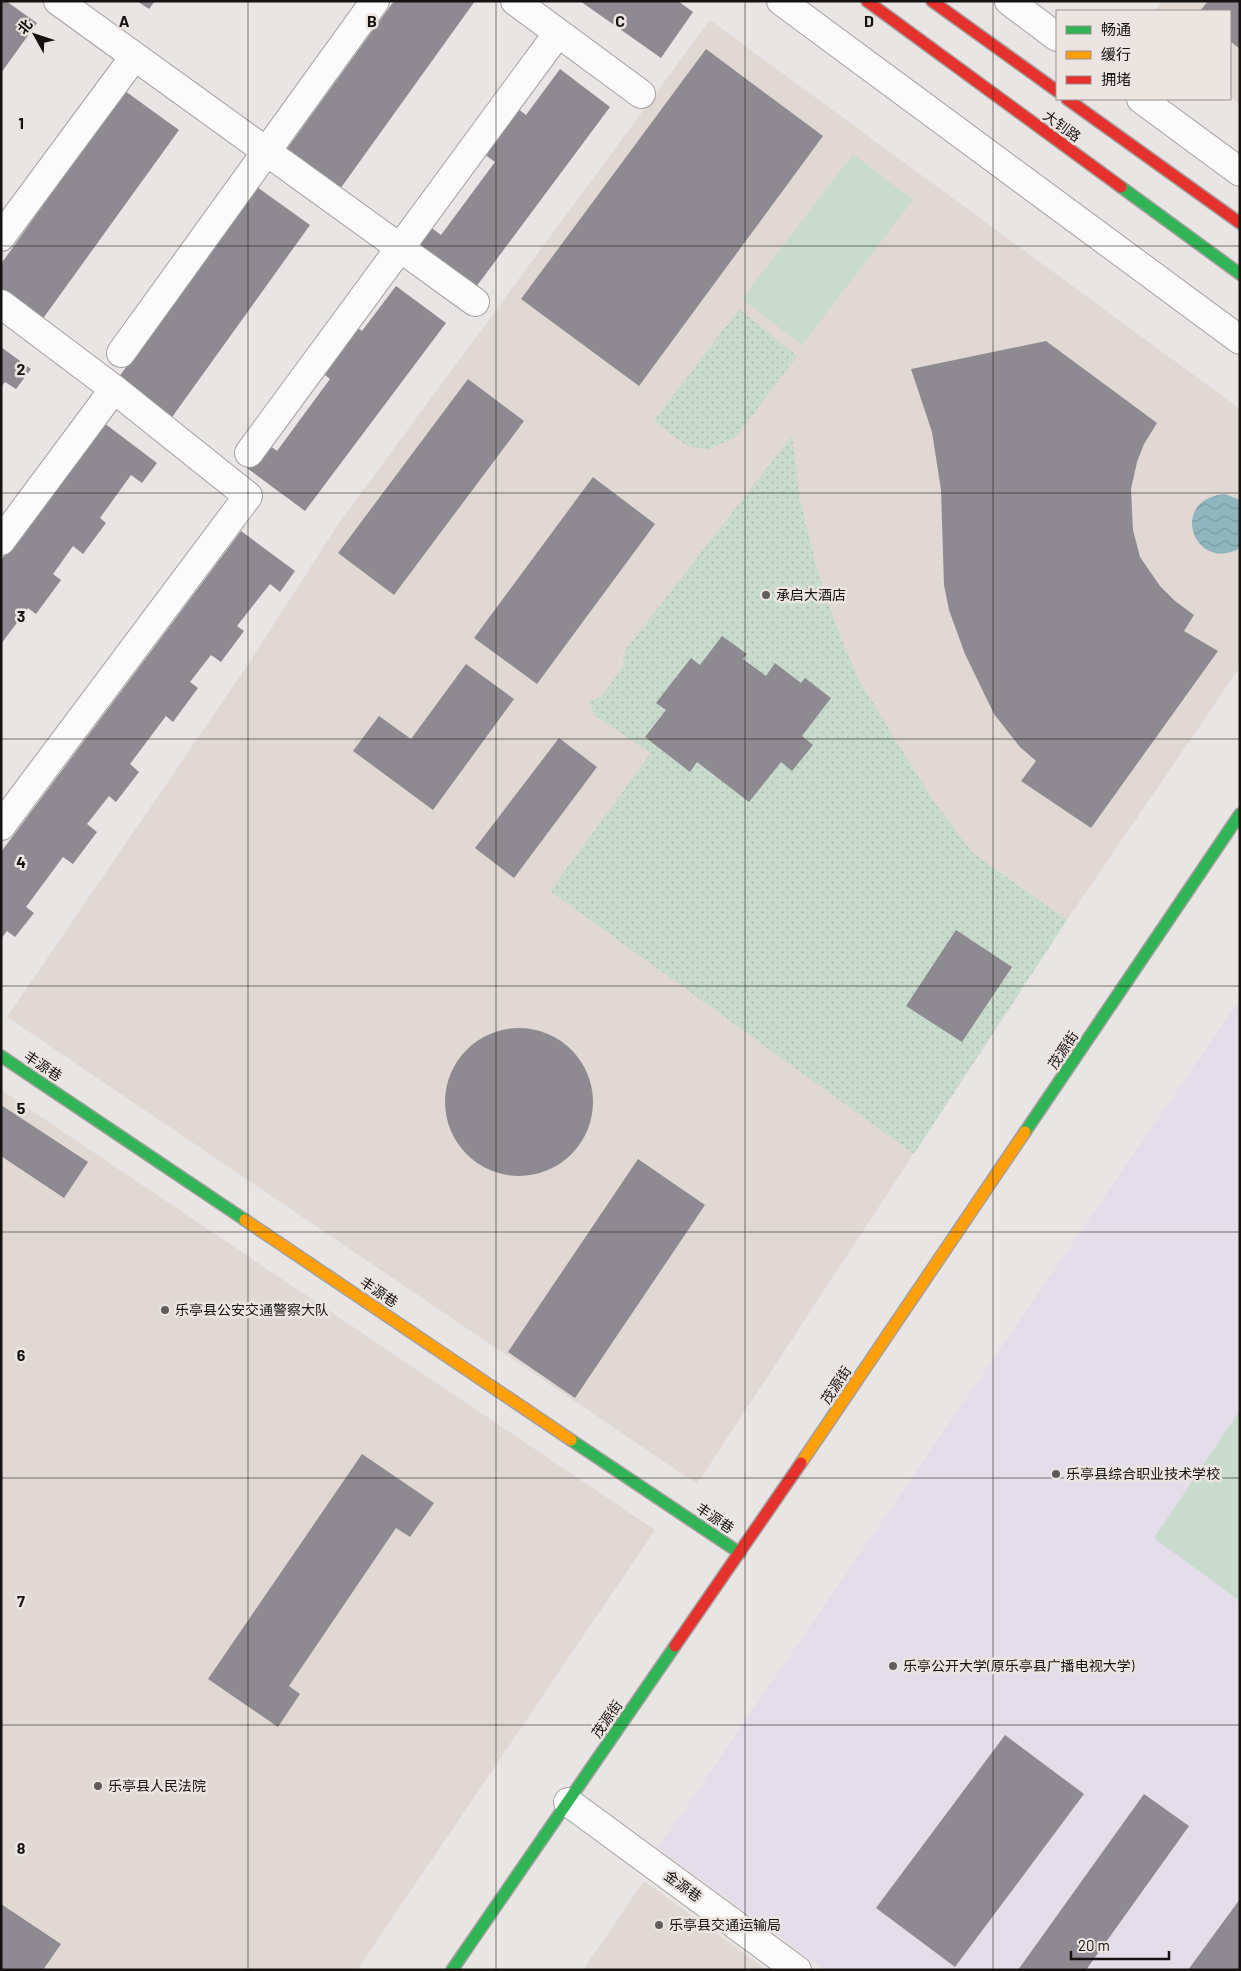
<svg xmlns="http://www.w3.org/2000/svg" width="1241" height="1971" font-family="Barlow,'Noto Sans SC',sans-serif">
  <defs>
    <pattern id="garden-dots" width="8" height="8" patternUnits="userSpaceOnUse" patternTransform="scale(1.25)"><rect width="8" height="8" fill="#c9dbcd"/><path d="M2 2h.1M6 6h.1" fill="none" stroke="#acbbaf" stroke-width="1.8" stroke-linecap="round"/></pattern>
    <pattern id="water-waves" width="16" height="10" patternUnits="userSpaceOnUse" patternTransform="scale(1.25)"><rect width="16" height="10" fill="#8fb5bf"/><path d="M0 5q4-4 8 0t8 0" fill="none" stroke="#7a9ba3"/></pattern>
  </defs>
  <rect width="100%" height="100%" fill="#e9e5e4"/>
  <g fill="#e1d8d3">
    <path d="M1162 1H1240V104L1230 97V11H1156Z"/>
    <path d="M710 20 1240 409V667L1067 920 697 1484 7 1017 245 669 339 523Z"/>
    <path d="M1 1090 655 1530 357 1970H1Z"/>
    <path d="M644 1881 767 1970H583Z"/>
  </g>
  <path fill="#e3deea" d="M1240 999V1970H825L658 1848Z"/>
  <g fill="#c9dbcd">
    <path d="M853 154 913 200 802 345 742 299Z"/>
    <path d="M1240 1410V1601L1154 1538Z"/>
  </g>
  <g fill="url(#garden-dots)">
    <path d="M739 309 797 356 735 438 708 449 687 446 654 421Z"/>
    <path d="M792 436 800 501 817 569 837 628 858 679 931 797 973 853 1067 920 914 1154 550 891 651 753 595 716 589 701 601 697 623 666 625 650Z"/>
  </g>
  <path fill="url(#water-waves)" d="M1225 494 1240 500V548C1194 574 1167 499 1225 494Z"/>
  <g fill="#8d8b91">
    <path d="M1 1H6L37 23 1 73Z"/>
    <path d="M137 1H155L149 9Z"/>
    <path d="M394 1H475L335 196 281 157Z"/>
    <path d="M580 1H678L693 12 661 58Z"/>
    <path d="M1208 1H1240V49L1230 41V11H1200Z"/>
    <path d="M706 49 823 136 639 386 521 299Z"/>
    <path d="M560 69 610 107 470 295 411 251 429 226 441 235 495 162 484 154 517 108 526 115Z"/>
    <path d="M125 91 179 130 39 324 1 297V264Z"/>
    <path d="M257 187 310 225 170 420 116 381Z"/>
    <path d="M396 286 446 323 305 511 247 468 265 442 277 451 330 379 319 370 353 325 362 331Z"/>
    <path d="M1046 341 1157 423 1144 444 1137 462 1131 489 1133 530 1140 557 1160 586 1175 601 1194 615 1184 631 1218 651 1091 828 1021 781 1036 761 1020 747 994 714 965 654 949 610 944 585 941 490 932 432 911 369Z"/>
    <path d="M1 347 31 369 16 389 5 382 1 387Z"/>
    <path d="M468 379 524 421 394 595 338 553Z"/>
    <path d="M104 423 157 463 142 483 131 475 100 518 106 523 83 554 73 546 53 574 61 580 36 614 28 608 1 644V560Z"/>
    <path d="M593 477 655 524 537 684 474 638Z"/>
    <path d="M241 531 295 571 280 592 270 584 237 626 244 631 221 662 211 655 190 682 198 688 173 722 166 716 130 764 139 772 116 802 109 796 87 824 97 832 73 864 63 857 26 907 34 913 15 937 7 931 1 939V852Z"/>
    <path d="M722 636 747 654 743 659 766 676 775 663 801 683 805 678 831 698 802 736 813 745 792 771 781 762 749 802 697 762 690 772 645 737 666 710 656 703 691 658 700 665Z"/>
    <path d="M466 664 514 699 433 810 353 751 379 716 411 739Z"/>
    <path d="M559 738 597 767 514 878 475 848Z"/>
    <path d="M956 930 1012 967 962 1042 906 1006Z"/>
    <circle cx="519" cy="1102" r="74"/>
    <path d="M1 1105 88 1162 64 1198 1 1156Z"/>
    <path d="M638 1159 705 1205 575 1398 508 1352Z"/>
    <path d="M362 1454 434 1503 410 1537 396 1528 289 1686 300 1694 278 1727 208 1679Z"/>
    <path d="M1005 1735 1084 1794 955 1967 876 1908Z"/>
    <path d="M1144 1794 1189 1826 1086 1970H1018Z"/>
    <path d="M1240 1899V1970H1188Z"/>
    <path d="M1 1904 61 1944 43 1970H1Z"/>
  </g>
  <g fill="none" stroke-linecap="round" stroke-linejoin="round">
    <defs>
      <g id="street">
        <path d="M58 1 475 302"/>
        <path d="M515 1 641 94"/>
        <path d="M781 1 1240 340"/>
        <path d="M1009 1 1057 37"/>
        <path d="M1141 99 1240 172"/>
        <path d="M1 237 134 57"/>
        <path d="M1 304 114 389 248 496 1 826"/>
        <path d="M121 353 375 1"/>
        <path d="M249 453 558 33"/>
        <path d="M1 541 114 389"/>
        <path d="M568 1802 797 1970"/>
      </g>
      <g id="fast">
        <path d="M1121 187 1240 274"/>
        <path d="M1 1056 245 1220"/>
        <path d="M1025 1132 1240 814"/>
        <path d="M571 1440 740 1553"/>
        <path d="M452 1970 675 1646"/>
      </g>
      <g id="slow">
        <path d="M245 1220 571 1440"/>
        <path d="M801 1463 1025 1132"/>
      </g>
      <g id="jam">
        <path d="M867 1 1121 187"/>
        <path d="M932 1 1057 91"/>
        <path d="M1067 99 1240 223"/>
        <path d="M675 1646 801 1463"/>
      </g>
    </defs>
    <use href="#street" stroke="#a4a09f" stroke-width="30"/>
    <use href="#fast" stroke="#a4a09f" stroke-width="14"/>
    <use href="#slow" stroke="#a4a09f" stroke-width="14"/>
    <use href="#jam" stroke="#a4a09f" stroke-width="14"/>
    <use href="#street" stroke="#fcfbfb" stroke-width="28"/>
    <use href="#fast" stroke="#30b455" stroke-width="11"/>
    <use href="#slow" stroke="#ff9f0a" stroke-width="11"/>
    <use href="#jam" stroke="#e5322d" stroke-width="11"/>
  </g>
  <path fill="none" stroke="#151311" stroke-width="1" stroke-opacity="0.55" d="M248 1V1970M496 1V1970M745 1V1970M993 1V1970M1 246H1240M1 493H1240M1 739H1240M1 986H1240M1 1232H1240M1 1478H1240M1 1725H1240"/>
  <g fill="#5f5c5b" stroke="#ece4e1" stroke-width="2">
    <circle cx="766" cy="595" r="5"/>
    <circle cx="165" cy="1310" r="5"/>
    <circle cx="1056" cy="1474" r="5"/>
    <circle cx="893" cy="1666" r="5"/>
    <circle cx="98" cy="1786" r="5"/>
    <circle cx="659" cy="1925" r="5"/>
  </g>
  <g text-anchor="middle" stroke-width="5" stroke-linejoin="round" paint-order="stroke">
    <g font-size="14" fill="#151311" stroke="#ece4e1">
      <text transform="translate(1062 126) rotate(36)" y="5">大钊路</text>
      <text transform="translate(1063 1050) rotate(-56)" y="5">茂源街</text>
      <text transform="translate(43 1066) rotate(34)" y="5">丰源巷</text>
      <text transform="translate(379 1292) rotate(34)" y="5">丰源巷</text>
      <text transform="translate(836 1385) rotate(-56)" y="5">茂源街</text>
      <text transform="translate(715 1518) rotate(34)" y="5">丰源巷</text>
      <text transform="translate(607 1719) rotate(-55)" y="5">茂源街</text>
      <text transform="translate(683 1886) rotate(36)" y="5">金源巷</text>
    </g>
    <g font-size="14" fill="#151311" stroke="#ece4e1" text-anchor="start">
      <text x="776" y="600">承启大酒店</text>
      <text x="175" y="1315">乐亭县公安交通警察大队</text>
      <text x="1066" y="1479">乐亭县综合职业技术学校</text>
      <text x="903" y="1671">乐亭公开大学(原乐亭县广播电视大学)</text>
      <text x="108" y="1791">乐亭县人民法院</text>
      <text x="669" y="1930">乐亭县交通运输局</text>
    </g>
  </g>
  <g font-size="16" text-anchor="middle" font-weight="bold" fill="#151311" stroke="#ece4e1" stroke-width="5" stroke-linejoin="round" paint-order="stroke">
    <text x="124" y="27">A</text>
    <text x="372" y="27">B</text>
    <text x="620" y="27">C</text>
    <text x="869" y="27">D</text>
    <text x="21" y="129">1</text>
    <text x="21" y="375">2</text>
    <text x="21" y="622">3</text>
    <text x="21" y="868">4</text>
    <text x="21" y="1114">5</text>
    <text x="21" y="1361">6</text>
    <text x="21" y="1607">7</text>
    <text x="21" y="1854">8</text>
  </g>
  <rect width="1241" height="1971" fill="none" stroke="#151311" stroke-width="5"/>
  <rect x="1056" y="10" width="175" height="90" fill="#ece4e1" stroke="#96908e"/>
  <rect x="1066" y="26" width="25" height="8" fill="#30b455" stroke="#96908e"/>
  <text x="1101" y="35" font-size="15" fill="#151311">畅通</text>
  <rect x="1066" y="51" width="25" height="8" fill="#ff9f0a" stroke="#96908e"/>
  <text x="1101" y="60" font-size="15" fill="#151311">缓行</text>
  <rect x="1066" y="76" width="25" height="8" fill="#e5322d" stroke="#96908e"/>
  <text x="1101" y="85" font-size="15" fill="#151311">拥堵</text>
  <g transform="translate(35 35) rotate(310)" stroke="#ece4e1" stroke-width="4" paint-order="stroke">
  <path d="M0-4L9 19L0 12L-9 19Z" fill="#151311"/>
  <text y="-8" font-size="14" font-weight="bold" text-anchor="middle" fill="#151311">北</text>
  </g>
  <path d="M1071 1951v8h98v-8" fill="none" stroke="#151311" stroke-width="2.5"/>
  <text x="1078" y="1951" font-size="15" fill="#151311" stroke="#ece4e1" stroke-width="4" paint-order="stroke">20 m</text>
</svg>
